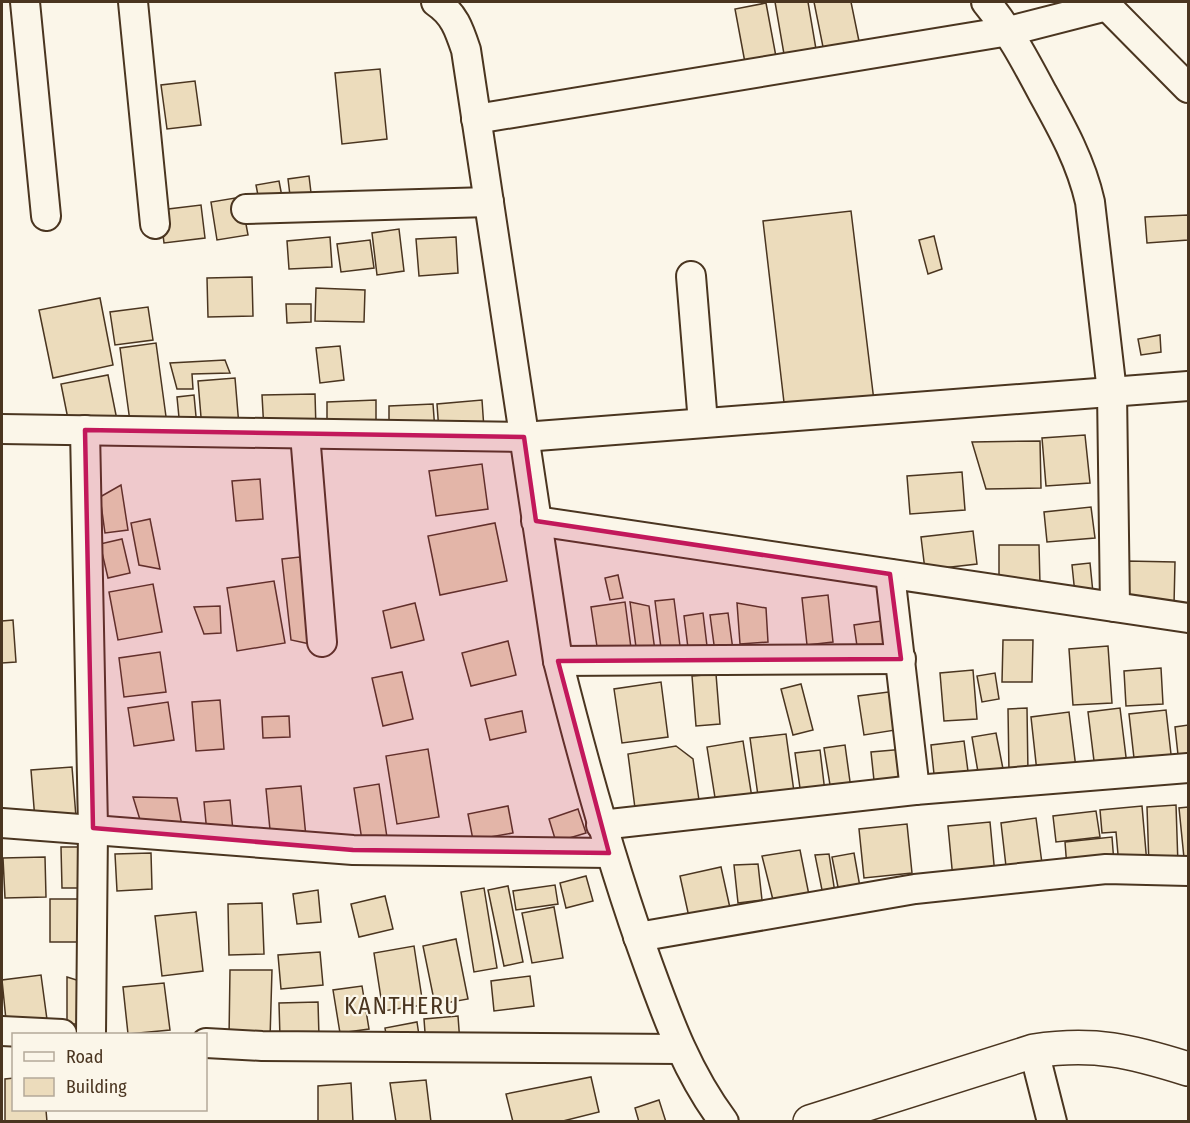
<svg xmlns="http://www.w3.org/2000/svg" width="1190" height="1123" font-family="'Fira Sans Condensed',sans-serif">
  <rect width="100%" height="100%" fill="#fbf6e9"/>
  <g fill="#ecdcbc" stroke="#4a3520" stroke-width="1.5">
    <path d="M775 2H808L817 55 785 60Z"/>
    <path d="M814 2H851L860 46 824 52Z"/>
    <path d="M766 3 777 62 746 68 735 9Z"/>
    <path d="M380 69 387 139 342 144 335 73Z"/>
    <path d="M195 81 201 125 167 129 161 85Z"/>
    <path d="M309 176 312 201 291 204 288 179Z"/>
    <path d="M279 181 283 202 260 206 256 185Z"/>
    <path d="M241 197 248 235 217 240 211 202Z"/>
    <path d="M201 205 205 238 164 243 160 210Z"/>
    <path d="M851 211 874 401 785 411 763 221Z"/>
    <path d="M1188 215V240L1147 243 1145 217Z"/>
    <path d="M399 229 404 271 377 275 372 233Z"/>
    <path d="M934 236 942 269 928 274 919 240Z"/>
    <path d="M330 237 332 267 289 269 287 241Z"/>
    <path d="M456 237 458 273 419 276 416 239Z"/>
    <path d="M370 240 374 268 341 272 337 244Z"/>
    <path d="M252 277 253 316 208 317 207 278Z"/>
    <path d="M316 288 365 290 364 322 315 321Z"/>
    <path d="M100 298 113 365 53 378 39 310Z"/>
    <path d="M286 304H311V322L287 323Z"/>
    <path d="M148 307 153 340 115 345 110 312Z"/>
    <path d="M1160 335 1161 352 1141 355 1138 339Z"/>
    <path d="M156 343 167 424 131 429 120 348Z"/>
    <path d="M340 346 344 380 320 383 316 348Z"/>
    <path d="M225 360 230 373 192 374 193 389H177L170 363Z"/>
    <path d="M108 375 117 420 70 429 61 384Z"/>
    <path d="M235 378 239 426 202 429 198 381Z"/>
    <path d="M315 394 316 429 264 431 262 395Z"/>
    <path d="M194 395 197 427 180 428 177 397Z"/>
    <path d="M376 400V430L327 428V402Z"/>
    <path d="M482 400 484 429 439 432 437 404Z"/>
    <path d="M433 404 435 431 389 433V406Z"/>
    <path d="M1085 435 1090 483 1046 486 1042 438Z"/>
    <path d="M1040 441 1041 488 986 489 972 442Z"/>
    <path d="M482 464 488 509 436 516 429 471Z"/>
    <path d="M962 472 965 510 910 514 907 476Z"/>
    <path d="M260 479 263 519 236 521 232 481Z"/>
    <path d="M121 485 128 530 105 533 100 497Z"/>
    <path d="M1091 507 1095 538 1047 542 1044 512Z"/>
    <path d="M150 519 160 569 139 565 131 523Z"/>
    <path d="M495 523 507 581 440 595 428 536Z"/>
    <path d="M973 531 977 564 925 570 921 537Z"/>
    <path d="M122 539 130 573 108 578 100 544Z"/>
    <path d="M999 545H1039L1040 584 999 585Z"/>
    <path d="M300 557 310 644 291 640 282 559Z"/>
    <path d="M1126 561 1175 562 1174 605 1125 604Z"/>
    <path d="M1090 563 1093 593 1075 594 1072 565Z"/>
    <path d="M618 575 623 598 610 600 605 578Z"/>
    <path d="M274 581 285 643 237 651 227 588Z"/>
    <path d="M153 584 162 632 118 640 109 592Z"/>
    <path d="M828 595 833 642 807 645 802 598Z"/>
    <path d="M674 599 680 646 661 648 655 601Z"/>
    <path d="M625 602 631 648 598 653 591 607Z"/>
    <path d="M630 602 649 606 655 651 636 647Z"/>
    <path d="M415 603 424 640 391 648 383 611Z"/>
    <path d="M737 603 766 608 768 642 740 644Z"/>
    <path d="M220 606 221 633 204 634 194 607Z"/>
    <path d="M703 613 707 646 688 648 684 616Z"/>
    <path d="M728 613 733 650 715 652 710 615Z"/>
    <path d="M13 620 16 662 2 663V621Z"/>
    <path d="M888 620 891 649 858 653 854 625Z"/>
    <path d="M1003 640H1033L1032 682H1002Z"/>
    <path d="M508 641 516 675 471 686 462 653Z"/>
    <path d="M1108 646 1112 703 1073 705 1069 649Z"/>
    <path d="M160 652 166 692 124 697 119 658Z"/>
    <path d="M1161 668 1163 704 1126 706 1124 671Z"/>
    <path d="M973 670 977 719 944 721 940 673Z"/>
    <path d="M402 672 413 719 383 726 372 678Z"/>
    <path d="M995 673 999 699 982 702 977 676Z"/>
    <path d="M716 674 720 724 696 726 692 676Z"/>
    <path d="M661 682 668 737 622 743 614 689Z"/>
    <path d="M801 684 813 730 793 735 781 689Z"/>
    <path d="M896 691 902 729 864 735 858 696Z"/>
    <path d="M220 700 224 749 196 751 192 702Z"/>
    <path d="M168 702 174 740 134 746 128 708Z"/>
    <path d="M1027 708 1028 773H1009L1008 709Z"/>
    <path d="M1120 708 1127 765 1095 769 1088 712Z"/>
    <path d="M1166 710 1172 763 1135 767 1129 714Z"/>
    <path d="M522 711 526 732 490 740 485 719Z"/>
    <path d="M1069 712 1076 768 1037 772 1031 717Z"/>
    <path d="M289 716 290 737 263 738 262 717Z"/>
    <path d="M1188 725V763L1179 764 1175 727Z"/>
    <path d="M996 733 1004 774 979 778 972 737Z"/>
    <path d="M786 734 795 799 759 803 750 738Z"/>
    <path d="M743 741 752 798 716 804 707 747Z"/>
    <path d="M964 741 969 779 935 784 931 745Z"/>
    <path d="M845 745 851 789 831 791 824 748Z"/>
    <path d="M676 746 693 759 700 807 636 816 628 754Z"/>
    <path d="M428 749 439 817 397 824 386 756Z"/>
    <path d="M905 749 909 786 875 790 871 752Z"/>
    <path d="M820 750 825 792 801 795 795 753Z"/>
    <path d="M72 767 76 817 35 820 31 770Z"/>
    <path d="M379 784 388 844 363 847 354 788Z"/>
    <path d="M301 786 306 837 271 840 266 789Z"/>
    <path d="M133 797 177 798 182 826 141 823Z"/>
    <path d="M230 800 233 831 207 833 204 802Z"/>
    <path d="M1176 805 1178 865 1149 866 1147 807Z"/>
    <path d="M508 806 513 833 473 840 468 814Z"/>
    <path d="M1142 806 1147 864 1119 866 1116 832 1102 833 1100 810Z"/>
    <path d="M1188 807V868H1185L1179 808Z"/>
    <path d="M578 809 586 833 556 842 549 819Z"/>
    <path d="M1096 811 1100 837 1056 842 1053 816Z"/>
    <path d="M1036 818 1043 871 1007 875 1001 823Z"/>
    <path d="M990 822 995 875 953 879 948 826Z"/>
    <path d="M907 824 912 873 864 878 859 829Z"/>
    <path d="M1112 837 1114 863 1067 868 1065 842Z"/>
    <path d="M61 847H83L84 888H62Z"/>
    <path d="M800 850 809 895 774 904 762 856Z"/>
    <path d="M151 853 152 889 117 891 115 854Z"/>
    <path d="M854 853 860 887 839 892 832 857Z"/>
    <path d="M829 854 835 893 823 895 815 855Z"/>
    <path d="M45 857 46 897 5 898 3 858Z"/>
    <path d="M758 864 762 900 738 903 734 865Z"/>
    <path d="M721 867 730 908 689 917 680 876Z"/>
    <path d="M586 876 593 901 566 908 560 883Z"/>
    <path d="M555 885 558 904 516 910 513 891Z"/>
    <path d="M508 886 523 962 504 966 488 890Z"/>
    <path d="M484 888 497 968 474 972 461 892Z"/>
    <path d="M318 890 321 922 297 924 293 894Z"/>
    <path d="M385 896 393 929 359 937 351 904Z"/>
    <rect x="50" y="899" width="32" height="43"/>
    <path d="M262 903 264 954 229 955 228 904Z"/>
    <path d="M554 907 563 958 532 963 522 913Z"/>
    <path d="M196 912 203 971 162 976 155 916Z"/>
    <path d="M456 939 468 999 435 1005 423 946Z"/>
    <path d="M414 946 423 1005 383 1011 374 953Z"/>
    <path d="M320 952 323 985 281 989 278 955Z"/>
    <path d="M230 970H272L270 1039 229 1038Z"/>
    <path d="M41 975 48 1027 6 1020 2 980Z"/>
    <path d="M530 976 534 1006 494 1011 491 981Z"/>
    <path d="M67 977 83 982V1024H67Z"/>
    <path d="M164 983 170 1030 128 1034 123 987Z"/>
    <path d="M362 986 369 1029 340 1033 333 990Z"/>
    <path d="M318 1002 319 1037 280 1038 279 1003Z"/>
    <path d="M458 1016 460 1043 426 1046 424 1019Z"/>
    <path d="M417 1022 420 1042 388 1047 385 1028Z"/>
    <path d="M591 1077 599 1112 559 1122H513L506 1094Z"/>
    <path d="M14 1078V1110H46L47 1122H5V1079Z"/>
    <path d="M426 1080 431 1122H396L390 1083Z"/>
    <path d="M351 1083 353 1122H318V1086Z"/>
    <path d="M659 1100 666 1122H639L635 1108Z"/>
  </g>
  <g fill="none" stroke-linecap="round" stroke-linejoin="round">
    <defs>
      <g id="minor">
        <path d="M25 2 46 216"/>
        <path d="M133 2 155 224"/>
        <path d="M436 2C454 14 459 29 466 50L558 661C584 764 612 866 649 967 669 1022 688 1074 724 1122"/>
        <path d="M986 2C1009 30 1025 60 1042 92 1062 128 1081 162 1090 202L1112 392 1115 607"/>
        <path d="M1103 2 1188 88"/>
        <path d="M476 119 1009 31 1107 6"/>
        <path d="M246 209 489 202"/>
        <path d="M691 276 703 423"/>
        <path d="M2 429 524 437 1188 386"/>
        <path d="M85 430 93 828 91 1034"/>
        <path d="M305 434 322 642"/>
        <path d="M536 521 1188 618"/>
        <path d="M890 574 915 790"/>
        <path d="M558 661 901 659"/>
        <path d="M2 823 353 850 609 853"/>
        <path d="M601 825 915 790 1188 768"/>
        <path d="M638 937 915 889 1106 869 1188 871"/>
        <path d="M2 1031 62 1034"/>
        <path d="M206 1043 262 1046 679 1049"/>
        <path d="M1034 1051 1052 1122"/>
      </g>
      <path id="secondary" d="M810 1122 1034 1051C1094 1042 1131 1051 1188 1069"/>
    </defs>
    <use href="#minor" stroke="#4a3520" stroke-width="32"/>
    <use href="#secondary" stroke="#4a3520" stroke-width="36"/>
    <use href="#minor" stroke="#fbf6e9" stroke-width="28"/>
    <use href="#secondary" stroke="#fbf6e9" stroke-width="33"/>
  </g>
  <path fill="#c2185b" fill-opacity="0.2" stroke="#c2185b" stroke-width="4.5" stroke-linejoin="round" d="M85 430 524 437 536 521 890 574 901 659 558 661 609 853 353 850 93 828Z"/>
  <g text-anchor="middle" stroke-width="4.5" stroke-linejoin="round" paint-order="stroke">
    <g font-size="24" letter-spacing="1.5" fill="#4a3520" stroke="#fbf6e9">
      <text x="402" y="1014">KANTHERU</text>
    </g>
  </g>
  <rect width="1190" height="1123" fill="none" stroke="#4a3520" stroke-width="6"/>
  <rect x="12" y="1033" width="195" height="78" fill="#fbf6e9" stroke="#b4a999" stroke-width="1.5"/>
  <rect x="24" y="1052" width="30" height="9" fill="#fbf6e9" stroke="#b4a999" stroke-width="1.5"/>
  <text x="66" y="1063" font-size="18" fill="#4a3520">Road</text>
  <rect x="24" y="1078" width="30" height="18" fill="#ecdcbc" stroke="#b4a999" stroke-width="1.5"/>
  <text x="66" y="1093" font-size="18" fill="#4a3520">Building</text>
</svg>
